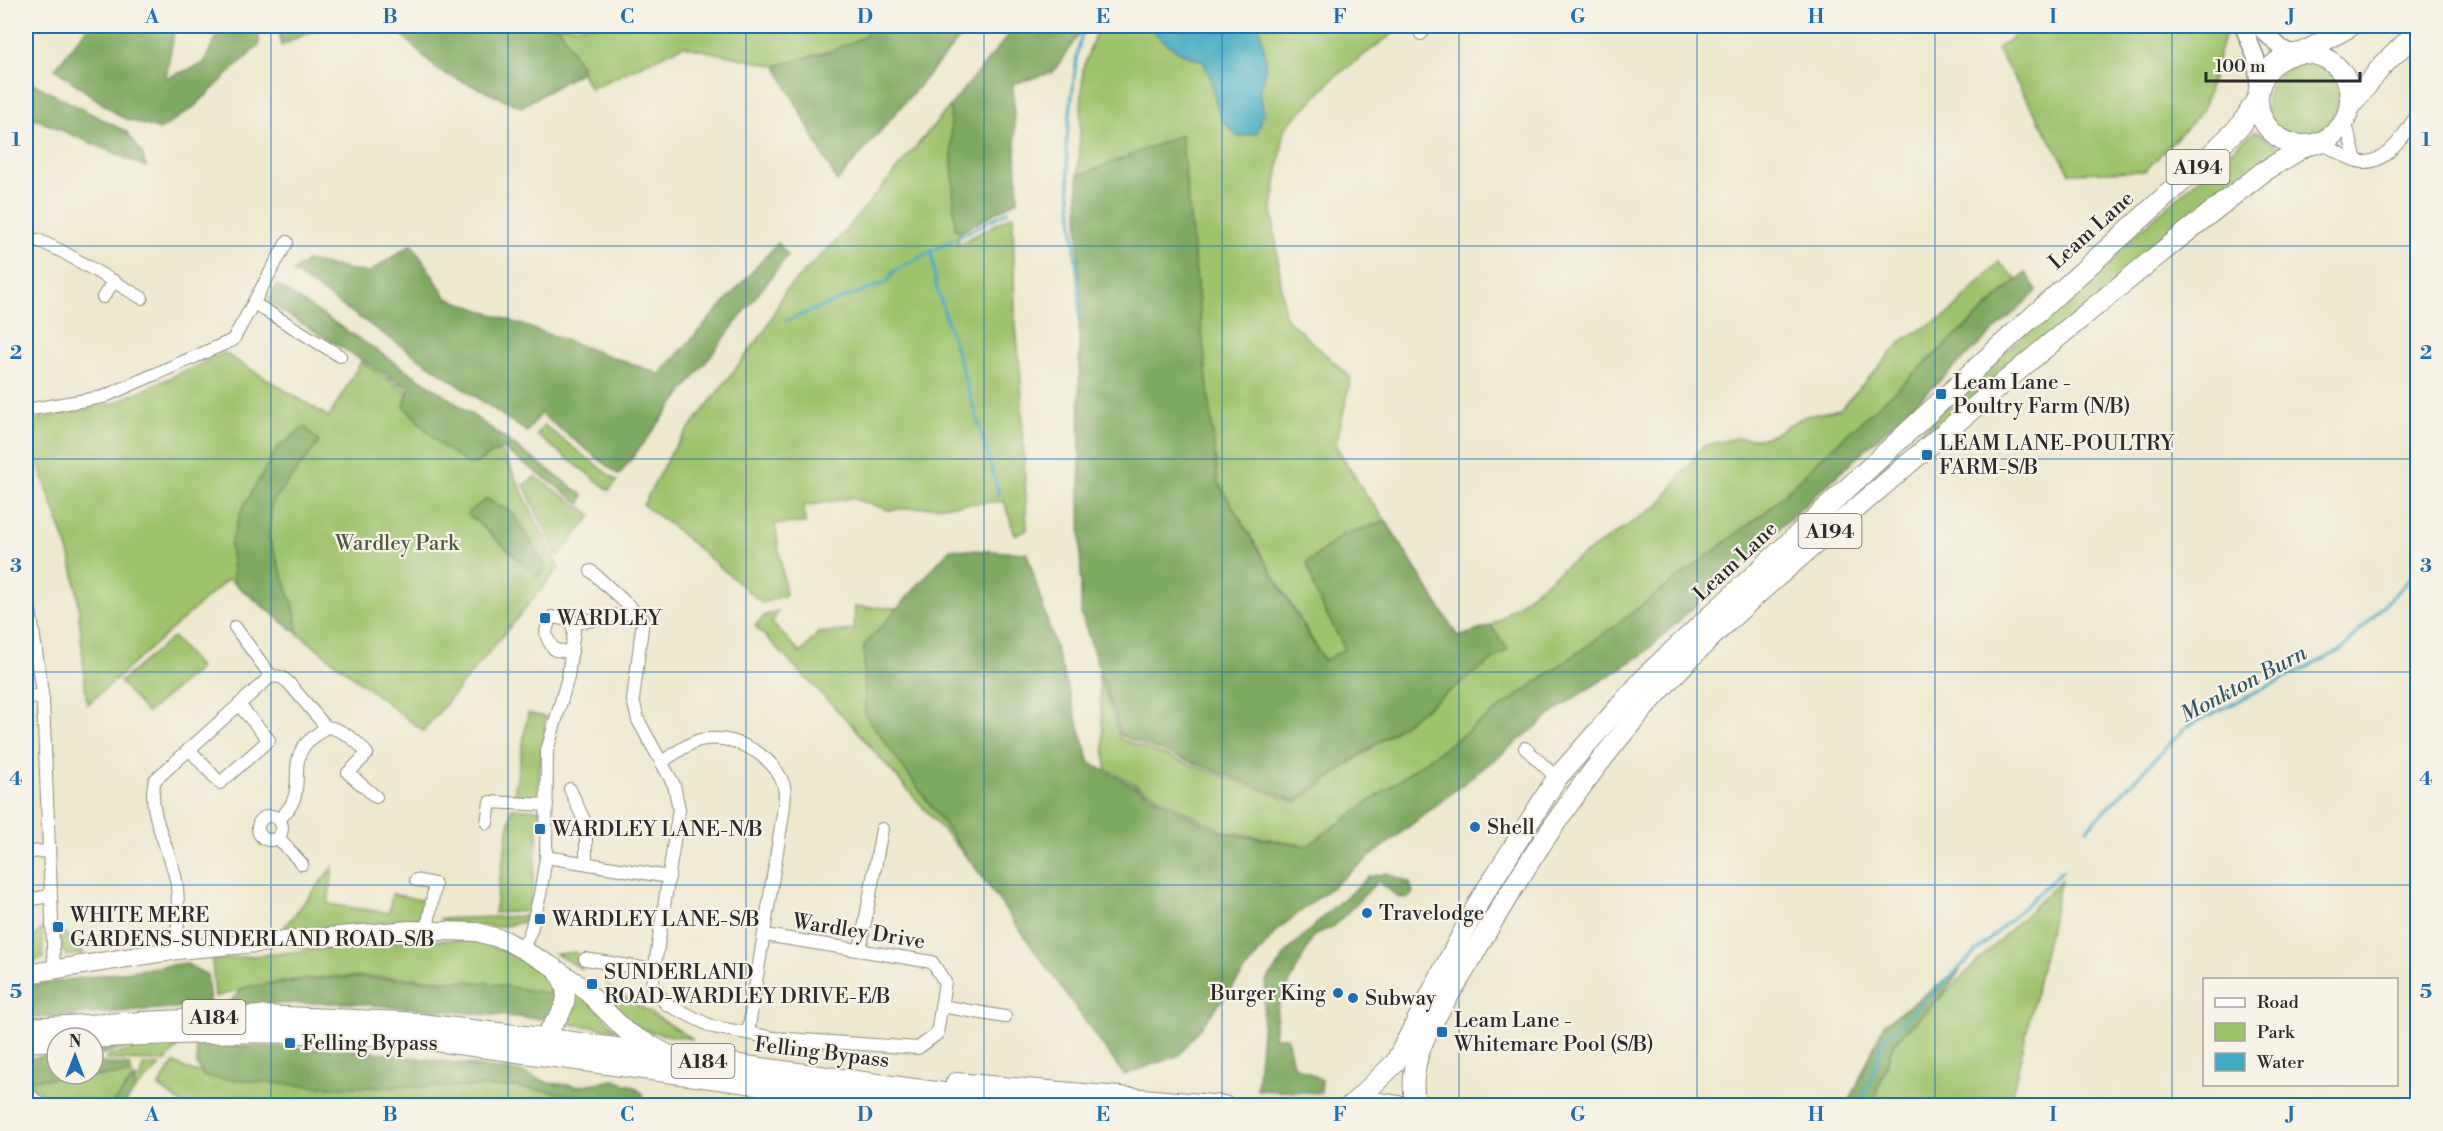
<svg xmlns="http://www.w3.org/2000/svg" width="2443" height="1131" font-family="'Libre Bodoni',serif">
  <rect width="100%" height="100%" fill="#f7f3e8"/>
  <filter id="ink" filterUnits="userSpaceOnUse"><feTurbulence type="fractalNoise" baseFrequency=".0167" numOctaves="2"/><feDisplacementMap in="SourceGraphic" scale="12" xChannelSelector="R" yChannelSelector="G"/><feConvolveMatrix kernelMatrix="1 2 1 2 8 2 1 2 1" color-interpolation-filters="sRGB"/></filter>
  <filter id="wash" filterUnits="userSpaceOnUse"><feTurbulence type="fractalNoise" baseFrequency=".008" numOctaves="4" result="noise"/><feDisplacementMap in="SourceGraphic" scale="24" xChannelSelector="R" yChannelSelector="G"/><feGaussianBlur stdDeviation="1.35" result="paint"/><feColorMatrix in="noise" values="0 0 0 0 0 0 0 0 0 0 0 0 0 0 0 0 0 1.4 0 .05"/><feComposite in="paint" operator="in"/></filter>
  <g filter="url(#wash)">
    <rect width="100%" height="100%" fill="#ede8ce"/>
    <g fill="#9ec36d" stroke="#64774c" stroke-width="1.5">
      <path d="M559 26H871L864 37 834 50 776 66 683 46 590 89Z"/>
      <path d="M1098 26H1403L1336 76 1285 128 1272 208 1285 317 1351 378 1336 446 1364 492 1386 521 1342 535 1317 596 1345 649 1325 661 1218 482 1181 136 1078 176 1083 69Z"/>
      <path d="M2027 26H2227L2203 110 2145 171 2070 173 1997 49Z"/>
      <path d="M2301 62C2331 63 2348 80 2336 110 2332 122 2322 131 2310 134 2257 144 2251 75 2301 62Z"/>
      <path d="M950 106 955 228 961 232 957 245 1013 215 1015 316 1021 378 1027 530 1015 535 1004 501 889 510 851 498 804 506 805 523 775 524 786 595 762 603 672 526 643 505 672 451 764 332 785 291 840 237Z"/>
      <path d="M2253 132H2257L2282 150 1749 593C1914 436 2079 280 2253 132Z"/>
      <path d="M1999 262 2017 280 1824 455 1768 510 1608 631 1307 846 1220 830 1106 769 1098 672 1120 739 1296 803 1507 649 1491 626 1566 566 1659 505 1703 446 1736 438 1760 439 1774 434 1803 417 1840 409 1904 339 1949 314Z"/>
      <path d="M224 353 329 417 361 362 504 454 559 568 423 731 228 579 87 705 77 590 70 556 26 428V421L115 403Z"/>
      <path d="M544 425 617 481 609 490 537 435Z"/>
      <path d="M535 477 592 515 558 557 524 485Z"/>
      <path d="M855 607 899 608 864 646 865 714 975 867 848 721 755 626 764 616 778 611 772 623 801 653 818 633 854 630Z"/>
      <path d="M173 637 200 668 147 713 120 682Z"/>
      <path d="M528 713 546 717 537 796 514 795Z"/>
      <path d="M512 808 540 810 530 911 494 913Z"/>
      <path d="M333 867 328 904 389 913 392 894 427 901 425 915 408 923 282 930Z"/>
      <path d="M2061 880 2010 1105 1873 1106 1893 1044Z"/>
      <path d="M526 916 524 922 497 927 446 923 440 919Z"/>
      <path d="M42 928 43 958 26 964V944Z"/>
      <path d="M60 928 84 954 67 956 62 950Z"/>
      <path d="M401 941C425 942 460 937 482 943 509 950 534 966 557 982V995C455 978 313 963 215 997L212 960Z"/>
      <path d="M576 952 577 960 583 965 582 969 556 954Z"/>
      <path d="M607 986 693 1039C650 1032 621 1033 607 986Z"/>
      <path d="M575 987 616 1030 561 1023Z"/>
      <path d="M152 1044H180L166 1061 106 1060V1057Z"/>
      <path d="M174 1063 194 1072 201 1071 205 1077 515 1087 644 1104 186 1106 158 1086Z"/>
      <path d="M143 1065 160 1066 136 1089 133 1080 111 1105H52L45 1095 26 1084V1080L132 1074 133 1079 141 1078Z"/>
    </g>
    <g fill="#7ea960" stroke="#546a46" stroke-width="1.5">
      <path d="M88 26H175L166 78 203 64 222 26H259V45L194 107 160 130 121 117 55 69Z"/>
      <path d="M279 26H322V27L281 46Z"/>
      <path d="M393 26H559L583 71 521 107 439 71Z"/>
      <path d="M871 26H970L837 182 776 66 834 50 864 37Z"/>
      <path d="M1016 26H1085L1053 72 1013 84 1018 200 961 232 955 228 950 106Z"/>
      <path d="M26 80 127 132 142 153 146 167 26 115Z"/>
      <path d="M1181 135 1218 482 1324 661 1345 649 1317 596 1307 563 1342 535 1386 521 1458 637 1491 626 1508 649 1296 801 1121 736 1081 614 1078 176Z"/>
      <path d="M778 243 788 255 619 475 541 414 527 432 293 272 307 261 368 273 412 244 447 298 660 374Z"/>
      <path d="M2026 273 2037 291 1642 655 1569 701 1277 930 1179 1055 1124 1075 865 714 864 646 950 549 1027 553 1090 763 1219 832 1307 846 1608 631 1768 510 1824 455Z"/>
      <path d="M277 285 446 396 583 495 581 504 502 448 471 466 439 444 404 406 409 389 267 302Z"/>
      <path d="M305 427 319 442 272 503 269 538 294 607 298 634 234 583 230 545 242 509 278 447Z"/>
      <path d="M487 499 513 513 545 565 538 577 467 513Z"/>
      <path d="M1387 873 1410 883 1413 893 1407 899 1398 897 1378 881 1334 926 1314 935 1278 1006 1274 1037H1287L1293 1065 1322 1080 1321 1093 1257 1090 1266 982 1287 952 1326 914 1369 877Z"/>
      <path d="M185 963 207 975 210 1005 26 1019V986Z"/>
      <path d="M1961 969 1941 997 1893 1044 1873 1105H1848L1884 1024Z"/>
      <path d="M335 977 483 982 557 995 553 1009 543 1019 347 1003 228 1004 244 987Z"/>
      <path d="M196 1044 359 1050 521 1072 549 1083 578 1086 614 1080 633 1086 643 1094 644 1104 515 1087H320L204 1077 197 1065Z"/>
      <path d="M124 1045V1048L99 1055V1063L129 1065 132 1074 26 1080V1059L57 1054V1074H93V1049Z"/>
      <path d="M133 1079 136 1089 124 1105H111Z"/>
    </g>
    <path fill="#42aac2" stroke="#366a76" stroke-width="1.5" d="M1150 26H1259L1266 59 1264 80 1259 91 1264 112 1257 133 1238 137 1219 116 1210 77 1203 61C1180 54 1164 45 1150 26Z"/>
    <g fill="none" stroke-linecap="round" stroke-linejoin="round">
      <g stroke="#42aac2" stroke-width="3">
        <path d="M931 252C935 264 933 276 937 288 958 357 980 425 999 495"/>
        <path d="M1081 317 1066 146 1077 54 1084 26"/>
        <path d="M787 320 887 282 894 271 1008 211"/>
        <path d="M2087 829 2186 727 2340 651 2418 570"/>
        <path d="M1861 1106 1884 1039 2063 870"/>
      </g>
    </g>
  </g>
  <g filter="url(#ink)">
    <g fill="none" stroke-linecap="round" stroke-linejoin="round">
      <defs>
        <g id="minor">
          <path d="M1421 34 1425 26"/>
          <path d="M2345 121 2356 160"/>
          <path d="M2320 142C2332 148 2349 161 2363 162 2388 164 2406 131 2418 113"/>
          <path d="M26 242 38 240 63 252 142 298"/>
          <path d="M103 297 114 281"/>
          <path d="M255 304 340 356"/>
          <path d="M26 410 103 397 233 340 287 242"/>
          <path d="M591 571 643 619 633 700 638 720 674 785 679 809 652 985 666 1004 713 1027 774 1038 918 1048 937 1034 945 982 932 962 765 935"/>
          <path d="M26 582 43 700 54 969"/>
          <path d="M235 627 271 676"/>
          <path d="M572 652 555 650C545 638 543 631 552 617L570 620 574 631"/>
          <path d="M26 694 43 700"/>
          <path d="M1525 748 1557 778"/>
          <path d="M189 749 220 783 269 740 239 705"/>
          <path d="M663 761C673 755 688 743 700 740 732 733 774 754 784 786 786 794 784 806 783 814L748 1033"/>
          <path d="M570 789 586 825V861"/>
          <circle cx="270" cy="828" r="12"/>
          <path d="M279 819C309 794 288 769 304 746 310 739 319 733 326 727"/>
          <path d="M487 823 490 802 547 805"/>
          <path d="M278 838 302 864"/>
          <path d="M26 852 49 851"/>
          <path d="M546 857 669 877"/>
          <path d="M416 880 435 884 427 930"/>
          <path d="M26 900 51 896"/>
          <path d="M523 949 531 930 540 895 546 857 547 751 568 677 575 623 636 612"/>
          <path d="M177 950C177 928 180 902 176 880 170 848 146 812 155 780L271 676 281 677 288 682 326 727C341 728 359 742 367 754L348 773 376 797"/>
          <path d="M860 950 882 829"/>
          <path d="M585 959 655 970"/>
          <path d="M941 1006 1005 1017"/>
          <path d="M26 1091 41 1106"/>
        </g>
        <g id="secondary">
          <path d="M2243 26 2256 58 2259 90"/>
          <path d="M2258 26 2281 48 2292 54"/>
        </g>
        <g id="primary">
          <path d="M26 974 177 950 409 930 477 932 505 940 550 965 580 985 627 1032 664 1052"/>
          <path d="M543 1038C561 1013 576 1000 557 971"/>
        </g>
        <g id="trunk">
          <path d="M2304 52 2351 26"/>
          <circle cx="2304" cy="99" r="46"/>
          <path d="M2350 107 2382 66 2418 31"/>
          <path d="M26 1028 261 1016 403 1022 543 1038 1039 1106"/>
          <path d="M91 1038C199 1031 305 1030 413 1038L919 1106"/>
          <path d="M26 1042 57 1040"/>
          <path d="M956 1083 1224 1106"/>
          <path d="M1354 1103 1395 1063 1480 900 1557 778 1648 674 1999 347 2200 165 2242 124 2258 97"/>
          <path d="M1350 1106 1374 1102 1399 1106"/>
          <path d="M1416 1106C1403 1053 1443 1007 1468 964 1523 866 1585 772 1661 689 1725 618 1800 557 1872 495 1989 394 2106 295 2227 200L2263 172 2307 145"/>
        </g>
      </defs>
      <use href="#minor" stroke="#8c8a7c" stroke-width="14"/>
      <use href="#secondary" stroke="#8c8a7c" stroke-width="19"/>
      <use href="#primary" stroke="#8c8a7c" stroke-width="20"/>
      <use href="#trunk" stroke="#8c8a7c" stroke-width="22"/>
      <use href="#minor" stroke="#fff" stroke-width="12"/>
      <use href="#secondary" stroke="#fff" stroke-width="16"/>
      <use href="#primary" stroke="#fff" stroke-width="18"/>
      <use href="#trunk" stroke="#fff" stroke-width="20"/>
    </g>
  </g>
  <path fill="none" stroke="#1f6fb2" stroke-width="1.5" stroke-opacity="0.55" d="M271 26V1106M508 26V1106M746 26V1106M984 26V1106M1222 26V1106M1459 26V1106M1697 26V1106M1935 26V1106M2172 26V1106M26 246H2418M26 459H2418M26 672H2418M26 885H2418"/>
  <g fill="#1f6fb2" stroke="#f7f3e8" stroke-width="2">
    <rect x="1935" y="388" width="12" height="12" rx="3"/>
    <rect x="1921" y="449" width="12" height="12" rx="3"/>
    <rect x="539" y="612" width="12" height="12" rx="3"/>
    <circle cx="1475" cy="827" r="6"/>
    <rect x="534" y="823" width="12" height="12" rx="3"/>
    <circle cx="1367" cy="913" r="6"/>
    <rect x="534" y="913" width="12" height="12" rx="3"/>
    <rect x="52" y="921" width="12" height="12" rx="3"/>
    <rect x="586" y="978" width="12" height="12" rx="3"/>
    <circle cx="1338" cy="993" r="6"/>
    <circle cx="1353" cy="998" r="6"/>
    <rect x="1436" y="1026" width="12" height="12" rx="3"/>
    <rect x="284" y="1037" width="12" height="12" rx="3"/>
  </g>
  <g text-anchor="middle" stroke-width="4.5" stroke-linejoin="round" paint-order="stroke">
    <g fill="#f7f3e8" stroke="#686764" stroke-width="1.5">
      <rect x="2166.5" y="150" width="63" height="34" rx="4.5"/>
      <rect x="1798.5" y="514" width="63" height="34" rx="4.5"/>
      <rect x="182.5" y="1000" width="63" height="34" rx="4.5"/>
      <rect x="671.5" y="1044" width="63" height="34" rx="4.5"/>
    </g>
    <g font-size="20" font-weight="bold" fill="#2b2b2b">
      <text x="2198" y="174">A194</text>
      <text x="1830" y="538">A194</text>
      <text x="214" y="1024">A184</text>
      <text x="703" y="1068">A184</text>
    </g>
    <g font-size="21" fill="#2b2b2b" stroke="#f7f3e8">
      <text transform="translate(2091 230) rotate(-42)" y="7">Leam Lane</text>
      <text transform="translate(1735 561) rotate(-43)" y="7">Leam Lane</text>
      <text transform="translate(859 931) rotate(9)" y="7">Wardley Drive</text>
      <text transform="translate(822 1052) rotate(7)" y="7">Felling Bypass</text>
    </g>
    <g font-size="21" fill="#2b2b2b" stroke="#f7f3e8" text-anchor="start">
      <text x="1953" y="389">Leam Lane -<tspan x="1953" dy="24">Poultry Farm (N/B)</tspan></text>
      <text x="1939" y="450">LEAM LANE-POULTRY<tspan x="1939" dy="24">FARM-S/B</tspan></text>
      <text x="557" y="625">WARDLEY</text>
      <text x="1487" y="834">Shell</text>
      <text x="552" y="836">WARDLEY LANE-N/B</text>
      <text x="1379" y="920">Travelodge</text>
      <text x="70" y="922">WHITE MERE<tspan x="70" dy="24">GARDENS-SUNDERLAND ROAD-S/B</tspan></text>
      <text x="552" y="926">WARDLEY LANE-S/B</text>
      <text x="604" y="979">SUNDERLAND<tspan x="604" dy="24">ROAD-WARDLEY DRIVE-E/B</tspan></text>
      <text x="1326" y="1000" text-anchor="end">Burger King</text>
      <text x="1365" y="1005">Subway</text>
      <text x="1454" y="1027">Leam Lane -<tspan x="1454" dy="24">Whitemare Pool (S/B)</tspan></text>
      <text x="302" y="1050">Felling Bypass</text>
    </g>
    <g font-size="21" fill="#4e593f" stroke="#f7f3e8">
      <text x="397" y="550">Wardley Park</text>
    </g>
    <g font-size="22" font-style="italic" fill="#335760" stroke="#f7f3e8">
      <text transform="translate(2243 683) rotate(-28)" y="8">Monkton Burn</text>
    </g>
  </g>
  <rect width="2443" height="1131" fill="none" stroke="#f7f3e8" stroke-width="66"/>
  <rect x="2203" y="978" width="195" height="108" fill="#f7f3e8" stroke="#a5a39c" stroke-width="1.5"/>
  <rect x="2215" y="998" width="30" height="9" fill="#ffffff" stroke="#a5a39c" stroke-width="1.5"/>
  <text x="2257" y="1008" font-size="18" fill="#2b2b2b">Road</text>
  <rect x="2215" y="1023" width="30" height="18" fill="#9ec36d" stroke="#a5a39c" stroke-width="1.5"/>
  <text x="2257" y="1038" font-size="18" fill="#2b2b2b">Park</text>
  <rect x="2215" y="1053" width="30" height="18" fill="#42aac2" stroke="#a5a39c" stroke-width="1.5"/>
  <text x="2257" y="1068" font-size="18" fill="#2b2b2b">Water</text>
  <g transform="translate(75 1056)"><circle r="28" fill="#f7f3e8" stroke="#a5a39c" stroke-width="1.5"/>
  <path d="M0-4.5L10 22L0 15L-10 22Z" fill="#1f6fb2"/>
  <text y="-9" font-size="16" font-weight="bold" text-anchor="middle" fill="#2b2b2b">N</text>
  </g>
  <path d="M2206 72v9h154v-9" fill="none" stroke="#2b2b2b" stroke-width="3"/>
  <text x="2215" y="72" font-size="18" fill="#2b2b2b" stroke="#f7f3e8" stroke-width="4.5" paint-order="stroke">100 m</text>
  <rect x="33" y="33" width="2377" height="1065" fill="none" stroke="#1f6fb2" stroke-width="2"/>
  <g font-size="20" text-anchor="middle" font-weight="bold" fill="#1f6fb2">
    <text x="152" y="23">A</text>
    <text x="390" y="23">B</text>
    <text x="627" y="23">C</text>
    <text x="865" y="23">D</text>
    <text x="1103" y="23">E</text>
    <text x="1340" y="23">F</text>
    <text x="1578" y="23">G</text>
    <text x="1816" y="23">H</text>
    <text x="2053" y="23">I</text>
    <text x="2291" y="23">J</text>
    <text x="16" y="146">1</text>
    <text x="2426" y="146">1</text>
    <text x="16" y="359">2</text>
    <text x="2426" y="359">2</text>
    <text x="16" y="572">3</text>
    <text x="2426" y="572">3</text>
    <text x="16" y="785">4</text>
    <text x="2426" y="785">4</text>
    <text x="16" y="998">5</text>
    <text x="2426" y="998">5</text>
    <text x="152" y="1121">A</text>
    <text x="390" y="1121">B</text>
    <text x="627" y="1121">C</text>
    <text x="865" y="1121">D</text>
    <text x="1103" y="1121">E</text>
    <text x="1340" y="1121">F</text>
    <text x="1578" y="1121">G</text>
    <text x="1816" y="1121">H</text>
    <text x="2053" y="1121">I</text>
    <text x="2291" y="1121">J</text>
  </g>
</svg>
